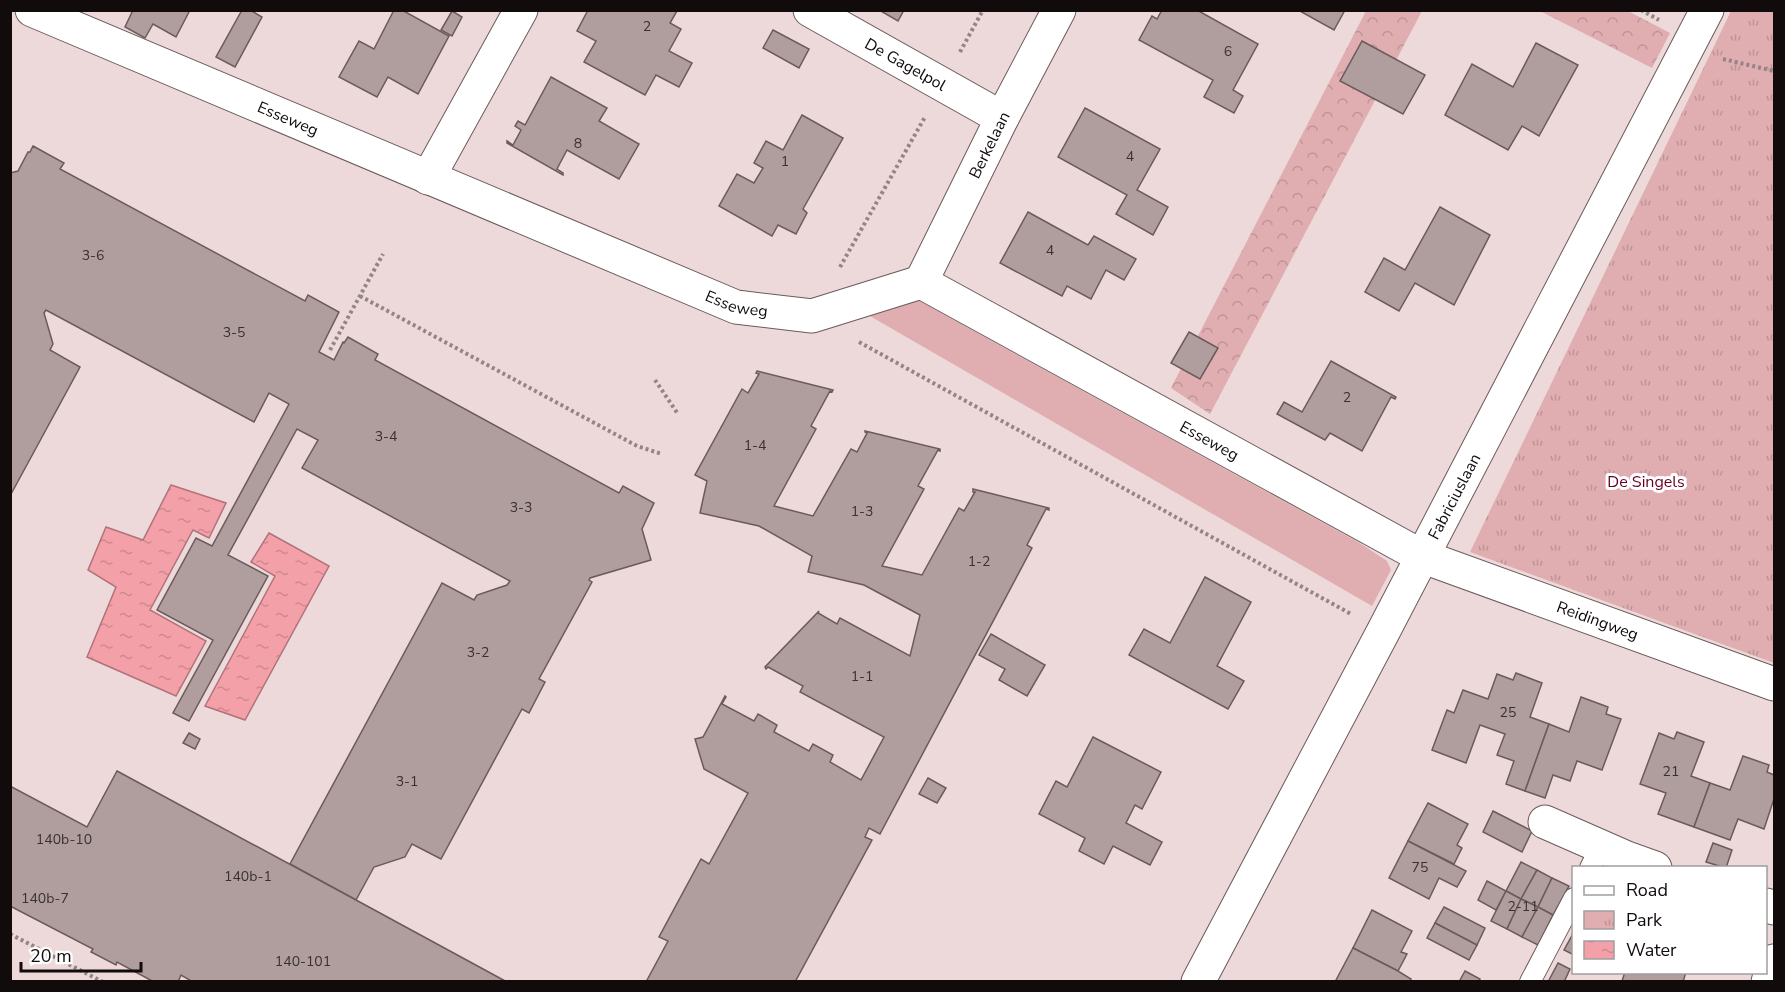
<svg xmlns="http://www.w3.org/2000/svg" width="1785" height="992" font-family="'Nunito Sans',sans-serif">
  <defs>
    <pattern id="forest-crowns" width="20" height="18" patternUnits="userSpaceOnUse" patternTransform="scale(1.5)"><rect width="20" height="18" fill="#e0adb0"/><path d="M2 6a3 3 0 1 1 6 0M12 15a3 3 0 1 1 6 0" fill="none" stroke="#bf9496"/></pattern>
    <pattern id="park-tufts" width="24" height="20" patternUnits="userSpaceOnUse" patternTransform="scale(1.5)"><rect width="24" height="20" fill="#e0adb0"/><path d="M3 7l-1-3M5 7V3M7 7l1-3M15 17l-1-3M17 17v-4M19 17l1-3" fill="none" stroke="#bf9496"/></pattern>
    <pattern id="water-ripples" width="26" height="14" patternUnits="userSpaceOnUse" patternTransform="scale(1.5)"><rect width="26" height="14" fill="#f4a0a8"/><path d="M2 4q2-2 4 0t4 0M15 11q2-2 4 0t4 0" fill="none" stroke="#d0888f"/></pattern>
  </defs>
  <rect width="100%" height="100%" fill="#edd9da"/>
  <path fill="#e0adb0" d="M910 296 1358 542 1387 561 1391 570 1372 606 863 312Z"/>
  <g fill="url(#forest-crowns)">
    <path d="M1366 11H1422L1210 414 1171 388Z"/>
    <path d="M1540 11H1628L1670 33 1652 68Z"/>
  </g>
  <path fill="url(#park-tufts)" d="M1731 11H1774V663L1470 552Z"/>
  <g fill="url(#water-ripples)" stroke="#b07379" stroke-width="1.5">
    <path d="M171 485 226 503 209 538 193 530 150 610 206 641 176 696 87 657 116 587 88 570 106 527 143 540Z"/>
    <path d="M269 533 329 566 245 720 205 706 275 576 251 562Z"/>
  </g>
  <g fill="#b09d9e" stroke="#6c5a5b" stroke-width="1.5">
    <path d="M129 10H190L176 37 153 24 145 38 125 27 132 12Z"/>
    <path d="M242 10H250L262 17 235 67 216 57Z"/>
    <path d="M394 10H402L449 36 418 94 388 77 377 97 339 77 359 41 374 49Z"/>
    <path d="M588 10 677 11 670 23 681 29 669 51 692 63 679 87 656 75 645 95 584 62 596 41 577 31Z"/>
    <path d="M879 10H904L898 21Z"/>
    <path d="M1162 10H1197L1258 44 1233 90 1243 96 1234 113 1204 97 1213 80 1139 40 1152 16 1157 19Z"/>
    <path d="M1298 10H1345L1334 30Z"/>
    <path d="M452 11 462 17 452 36 441 30Z"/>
    <path d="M773 30 809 49 799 68 763 48Z"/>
    <path d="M1362 41 1425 75 1403 114 1340 81Z"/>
    <path d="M1536 43 1578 65 1539 136 1522 126 1508 150 1445 115 1472 64 1513 87Z"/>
    <path d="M551 77 607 108 599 121 639 144 619 179 567 150 557 169 563 173V175L507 143V141L513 145 521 130 515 126 518 121 525 125Z"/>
    <path d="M1085 108 1160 149 1137 190 1168 207 1153 235 1116 214 1127 195 1058 157Z"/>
    <path d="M802 115 843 138 803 209 807 213 796 234 778 225 772 236 719 206 737 174 754 183 763 168 754 163 766 141 783 150Z"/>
    <path d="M33 146 64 163 60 169 305 301 308 295 339 312 319 352 334 360 343 342 344 343 348 337 378 354 375 360 619 493 623 486 654 503 642 529 651 560 590 578 589 580 592 582 539 679 545 682 529 713 522 709 441 859 412 844 405 857 374 867 356 900 290 864 442 583 474 600 477 595 507 585 510 581 302 468 318 440 297 429 228 555 268 576 189 721 173 713 213 640 157 610 196 538 212 546 289 404 269 393 254 422 46 310 44 313 53 344 50 350 80 367 10 496V173L18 171 28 152H30Z"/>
    <path d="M1440 207 1490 235 1454 305 1415 283 1399 311 1365 292 1384 258 1405 270Z"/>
    <path d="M1028 212 1088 245 1094 236 1136 259 1124 280 1106 270 1091 299 1067 286 1062 296 1000 263Z"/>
    <path d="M1189 332 1218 348 1200 379 1171 363Z"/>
    <path d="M1331 361 1396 397 1395 399 1391 397 1362 451 1330 433 1325 440 1277 414 1284 402 1302 412Z"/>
    <path d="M757 371 833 390 832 392 830 391 811 426 816 429 774 506 813 516 851 449 857 452 867 433 865 432V431L940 449V451L938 450 918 486 924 489 882 566 922 575 959 508 964 511 975 492H973V489L1049 508V510L1046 509 1027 545 1032 548 880 834 869 828 865 837 872 840 795 982H646L668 941 659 937 701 859 709 864 748 793 704 769 695 739 703 737 725 696 726 697 722 704 754 721 758 714 777 725 774 732 809 751 813 744 833 755 830 762 861 780 884 737 800 692 803 686 768 667 766 669 765 667 819 611 818 613 837 624 840 618 910 656 920 615 864 585 808 572 812 556 759 526 700 513 707 481 695 475 742 389 748 393 759 374 756 373Z"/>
    <path d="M1205 577 1251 602 1217 666 1244 681 1228 709 1129 655 1144 629 1170 643Z"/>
    <path d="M991 634 1045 665 1027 696 999 680 1005 669 979 655Z"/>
    <path d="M1516 673 1542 683 1530 717 1549 724 1525 791 1506 784 1514 761 1497 755 1505 734 1480 725 1466 763 1432 750 1447 710 1454 713 1463 690 1488 699 1497 674 1513 680Z"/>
    <path d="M1581 697 1608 707 1606 714 1621 719 1602 770 1577 761 1570 781 1553 775 1545 798 1525 791 1549 724 1569 732Z"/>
    <path d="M1677 732 1704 742 1691 776 1710 783 1694 827 1658 814 1666 793 1640 784 1659 733 1674 739Z"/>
    <path d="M189 733 200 739 195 749 183 743Z"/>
    <path d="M1093 737 1161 772 1142 809 1135 805 1126 823 1162 842 1150 865 1113 846 1104 864 1079 851 1085 838 1039 814 1056 781 1067 787Z"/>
    <path d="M1743 756 1769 765 1767 772 1774 775V799L1764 829 1738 819 1730 840 1694 827 1710 783 1730 790Z"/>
    <path d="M117 771 356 900 507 982H193L181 975 178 982H154L117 962 116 965 91 952 93 949 10 906V786L87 827Z"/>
    <path d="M928 778 946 788 937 803 919 794Z"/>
    <path d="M1428 803 1468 824 1457 845 1462 848 1454 864 1408 841Z"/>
    <path d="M1493 811 1532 831 1522 852 1483 832Z"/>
    <path d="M1408 841 1466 871 1457 887 1439 878 1429 899 1389 878Z"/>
    <path d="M1713 843 1732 850 1726 868 1706 862Z"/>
    <path d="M1521 862 1537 870 1521 899 1506 891Z"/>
    <path d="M1537 870 1552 878 1538 907 1521 899Z"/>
    <path d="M1552 878 1569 886 1553 915 1538 907Z"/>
    <path d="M1487 881 1506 891 1496 910 1478 900Z"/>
    <path d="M1506 891 1521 899 1507 929 1491 921Z"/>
    <path d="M1521 899 1538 907 1522 937 1507 929Z"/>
    <path d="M1444 907 1485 928 1477 945 1435 923Z"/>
    <path d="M1538 907 1553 915 1538 945 1522 937Z"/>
    <path d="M1372 910 1412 931 1401 952 1407 954 1398 971 1353 948Z"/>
    <path d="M1435 923 1477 945 1469 960 1427 938Z"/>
    <path d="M1574 932V955L1564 950Z"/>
    <path d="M1353 948 1398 971 1411 979 1410 982H1335Z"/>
    <path d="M1558 963 1570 969 1564 982H1548Z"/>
    <path d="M1465 971 1480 979 1478 982H1459Z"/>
    <path d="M1625 972H1686L1683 982H1625L1622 981Z"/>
  </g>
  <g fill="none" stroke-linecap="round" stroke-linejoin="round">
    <defs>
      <g id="service">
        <path d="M1590 868 1601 846"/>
        <path d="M1530 982 1574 898"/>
      </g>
      <g id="minor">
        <path id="s1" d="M32 10 736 307 812 316 921 282 1421 556 1774 684"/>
        <path id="s2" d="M810 10 1002 118"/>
        <path d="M428 178 521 10"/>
        <path id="s3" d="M921 282 1002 118 1059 10"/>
        <path d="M1545 822 1627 858 1655 868"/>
        <path d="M1766 905 1774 908"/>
        <path id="s4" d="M1198 982 1383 632 1707 10"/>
        <path d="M1768 982 1774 961"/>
      </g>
    </defs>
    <use href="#service" stroke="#6c5a5b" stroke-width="22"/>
    <use href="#minor" stroke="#6c5a5b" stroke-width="35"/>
    <g stroke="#938586" stroke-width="4" stroke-dasharray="3 3" stroke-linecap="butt">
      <path d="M1641 10 1659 20"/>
      <path d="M960 52 983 10"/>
      <path d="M1723 59 1774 71"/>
      <path d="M840 267 925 117"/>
      <path d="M360 296 637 446 662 454"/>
      <path d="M859 342 1351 614"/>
      <path d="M330 350 383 254"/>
      <path d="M655 380 678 414"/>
      <path d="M10 934 103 982"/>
    </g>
    <use href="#service" stroke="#fff" stroke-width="20"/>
    <use href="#minor" stroke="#fff" stroke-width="33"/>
  </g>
  <g text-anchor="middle" stroke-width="6" stroke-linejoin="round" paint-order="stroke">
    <g font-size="14" fill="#393030">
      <text x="647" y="31">2</text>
      <text x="1228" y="56">6</text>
      <text x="578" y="148">8</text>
      <text x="1130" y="161">4</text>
      <text x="785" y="166">1</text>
      <text x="1050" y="255">4</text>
      <text x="93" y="260">3-6</text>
      <text x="234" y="337">3-5</text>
      <text x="1347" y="402">2</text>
      <text x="386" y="441">3-4</text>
      <text x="755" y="450">1-4</text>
      <text x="521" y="512">3-3</text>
      <text x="862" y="516">1-3</text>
      <text x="979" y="566">1-2</text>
      <text x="478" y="657">3-2</text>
      <text x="862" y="681">1-1</text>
      <text x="1508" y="717">25</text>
      <text x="1671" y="776">21</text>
      <text x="407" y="786">3-1</text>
      <text x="64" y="844">140b-10</text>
      <text x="1420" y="872">75</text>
      <text x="248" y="881">140b-1</text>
      <text x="45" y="903">140b-7</text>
      <text x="1523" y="911">2-11</text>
      <text x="303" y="966">140-101</text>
    </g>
    <g font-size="16" fill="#110b0b" stroke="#fff">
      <text dy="6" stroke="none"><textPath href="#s2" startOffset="110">De Gagelpol</textPath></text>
      <text dy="6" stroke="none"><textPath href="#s1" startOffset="278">Esseweg</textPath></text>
      <text dy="6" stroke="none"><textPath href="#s3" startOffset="153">Berkelaan</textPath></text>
      <text dy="6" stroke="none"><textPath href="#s1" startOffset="764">Esseweg</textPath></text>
      <text dy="6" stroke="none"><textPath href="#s1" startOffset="1284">Esseweg</textPath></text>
      <text dy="6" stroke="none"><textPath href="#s4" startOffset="549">Fabriciuslaan</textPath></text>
      <text dy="6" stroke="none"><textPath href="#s1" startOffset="1713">Reidingweg</textPath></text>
    </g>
    <g font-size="16" fill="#670020" stroke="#fff">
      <text x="1646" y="487">De Singels</text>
    </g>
  </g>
  <rect width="1785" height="992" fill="none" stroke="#110b0b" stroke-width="24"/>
  <rect x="1572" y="866" width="195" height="108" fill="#ffffff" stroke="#a09d9d" stroke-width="1.5"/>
  <rect x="1584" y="886" width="30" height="9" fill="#ffffff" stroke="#a09d9d" stroke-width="1.5"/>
  <text x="1626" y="896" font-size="18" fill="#110b0b">Road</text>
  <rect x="1584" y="911" width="30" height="18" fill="url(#park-tufts)" stroke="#a09d9d" stroke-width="1.5"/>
  <text x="1626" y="926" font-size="18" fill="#110b0b">Park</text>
  <rect x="1584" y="941" width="30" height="18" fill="url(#water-ripples)" stroke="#a09d9d" stroke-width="1.5"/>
  <text x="1626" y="956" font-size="18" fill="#110b0b">Water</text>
  <path d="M21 962v9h120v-9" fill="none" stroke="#110b0b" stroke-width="3"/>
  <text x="30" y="962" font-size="18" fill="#110b0b" stroke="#ffffff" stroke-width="4.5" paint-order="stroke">20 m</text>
</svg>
